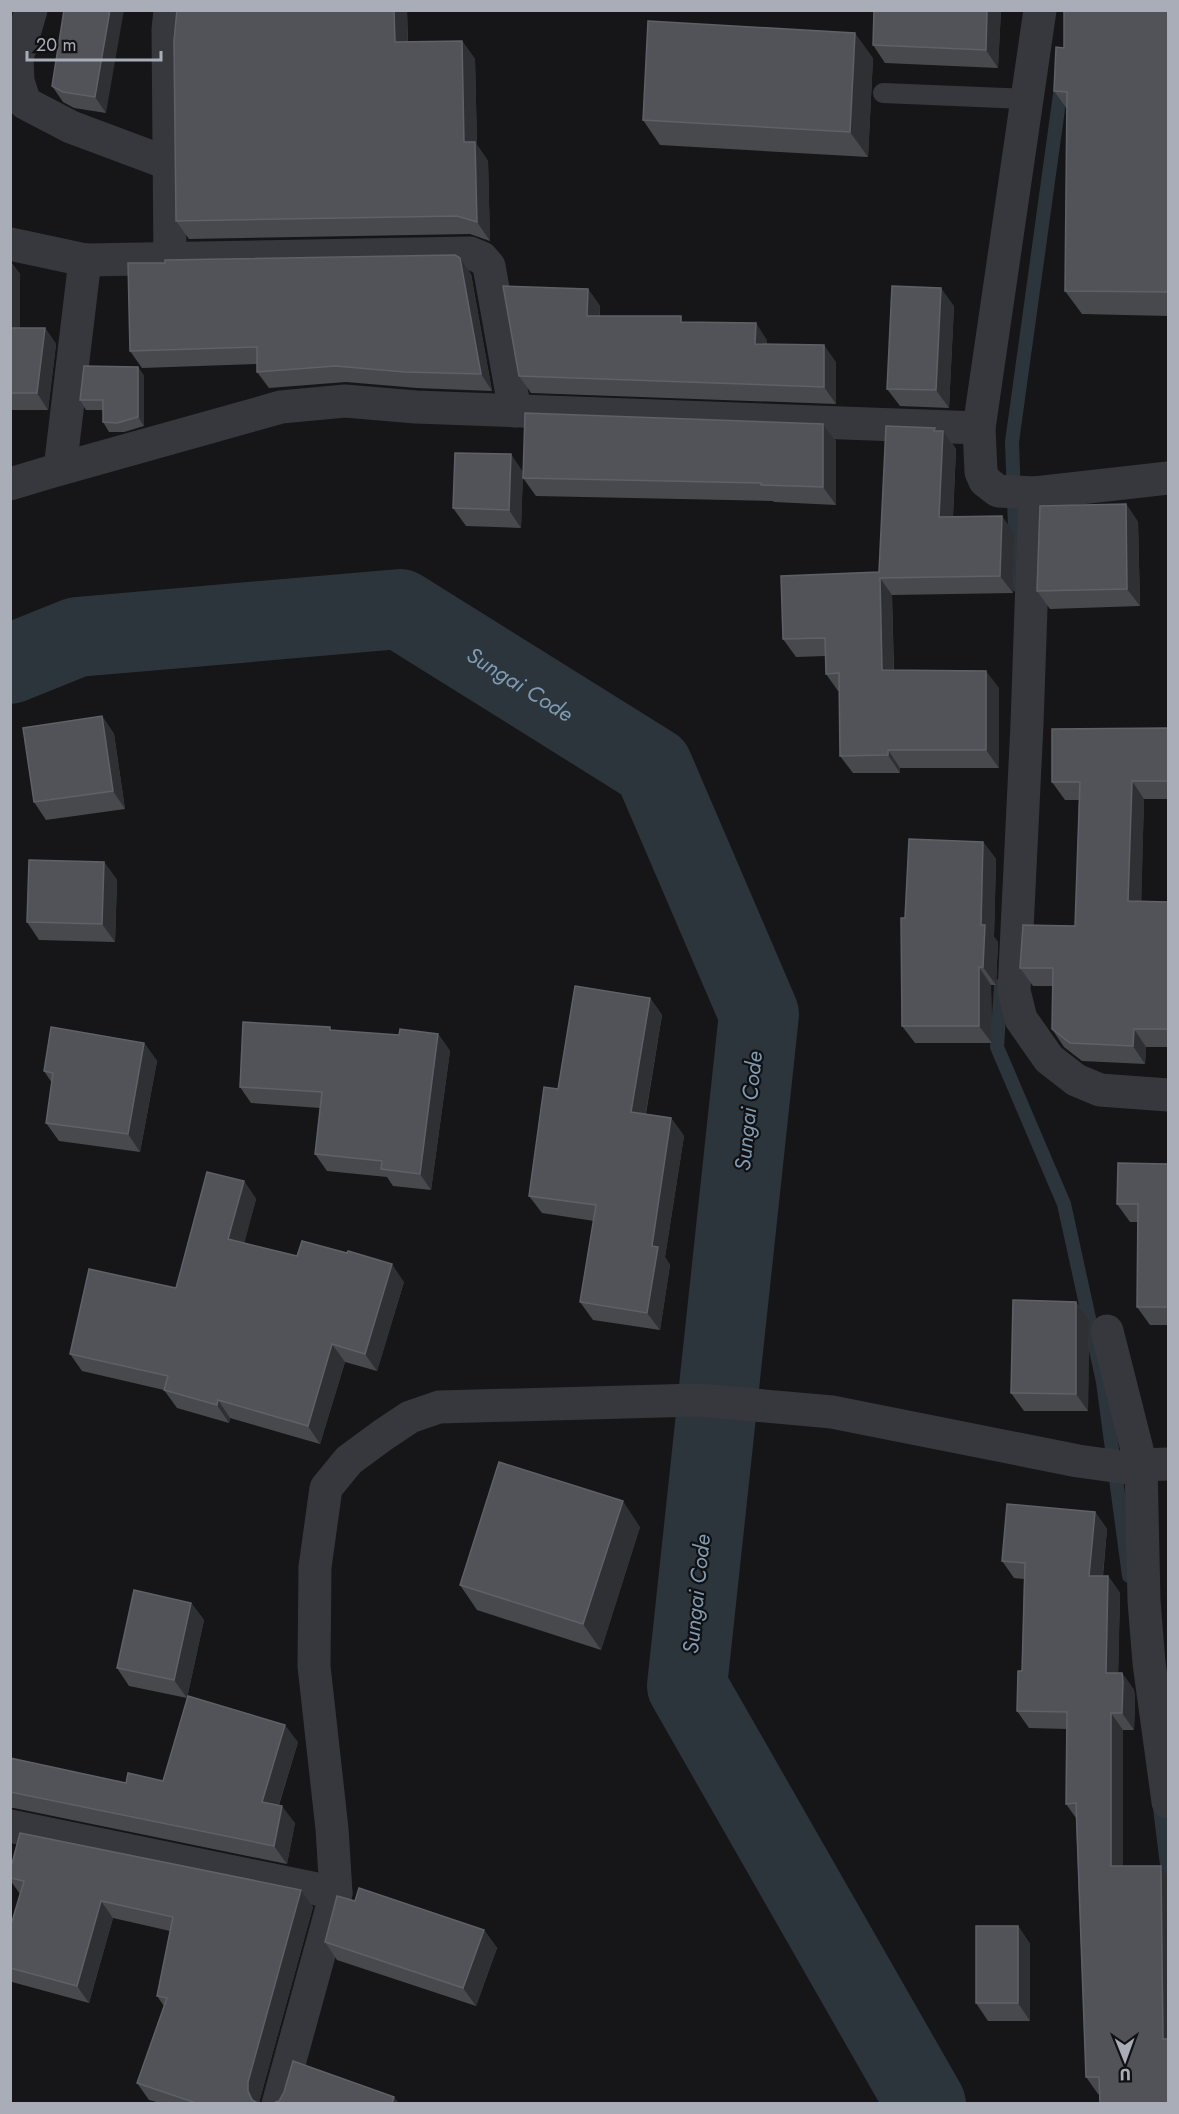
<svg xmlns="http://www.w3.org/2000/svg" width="1179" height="2114" font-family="Jost,sans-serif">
  <rect width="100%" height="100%" fill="#161618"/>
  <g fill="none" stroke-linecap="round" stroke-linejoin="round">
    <g stroke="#2c353c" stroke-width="14">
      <path d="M1017 585 1012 442 1062 80"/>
      <path d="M1001 985 997 1047 1064 1204 1103 1382 1129 1576"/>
      <path d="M1159 1800 1168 1873"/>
    </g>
    <path stroke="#2c353c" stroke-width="80" id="s1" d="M10 664 77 637 400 609 653 767 759 1014 687 1686 926 2104"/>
    <path stroke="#37383d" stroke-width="20" d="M883 93 1027 99"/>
    <g stroke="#37383d" stroke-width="33">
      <path d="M31 10 17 58 18 81 25 103 71 127 170 164"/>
      <path d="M170 10 168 30 170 260"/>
      <path d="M1040 10 979 428 981 472 985 481 998 491 1035 493 1168 478"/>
      <path d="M10 244 85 260 470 253 482 258 489 266 515 411"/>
      <path d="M60 469 281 407 345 401 416 407 979 428"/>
      <path d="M10 484 60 469 85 260"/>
      <path d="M1035 493 1027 724 1014 991 1021 1019 1049 1059 1076 1080 1100 1090 1168 1095"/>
      <path d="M1107 1331 1141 1465 1144 1601 1149 1663 1168 1802"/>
      <path d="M10 1826 336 1893"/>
      <path d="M278 2104 336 1893 332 1829 314 1666 315 1567 326 1488 349 1460 383 1435 410 1417 439 1407 698 1400 832 1412 1078 1461 1128 1468 1141 1465 1168 1464"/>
    </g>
  </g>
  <g fill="#47494d">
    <path d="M64 10 106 113 74 108 63 102 52 86Z"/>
    <path d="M407 10 408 42 462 41 475 59 477 145 488 161 490 241 470 234 189 239 176 221Z"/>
    <path d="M898 10H1001L998 68 885 63 873 45Z"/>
    <path d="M1168 10V316L1082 314 1065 291 1067 109 1054 91 1064 48Z"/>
    <path d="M873 58 868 157 660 145 643 120Z"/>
    <path d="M10 261 20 274V328H45L56 344 48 410H10Z"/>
    <path d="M471 274 492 391 417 388 346 382 269 388 257 372V364L142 368 130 351Z"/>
    <path d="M588 289 600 306V316L685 322 767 340V345L836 362V404L531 393 519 376Z"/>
    <path d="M954 306 949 408 900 406 887 389Z"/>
    <path d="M138 367 144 376V426L124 432H109L103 422V410H86L80 400Z"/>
    <path d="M823 424 836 441V505L774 502 773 501 536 496 523 478Z"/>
    <path d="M935 428 937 431H943L956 449 953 517 1015 534 1013 593 892 595 894 670 999 688V768H900V773H853L840 756 839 691H838L826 674 825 656 796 657 783 639 879 572Z"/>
    <path d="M523 472 521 528 466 526 453 508Z"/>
    <path d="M1126 504 1138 522 1140 606 1050 609 1037 591Z"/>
    <path d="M102 716 114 734 125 809 46 820 34 802Z"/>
    <path d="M1168 728V799H1144L1141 901 1168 902V1047H1146L1145 1064 1082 1061 1064 1047 1052 1029V986H1033L1020 968 1075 926 1079 800H1065L1052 782Z"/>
    <path d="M983 842 996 859 994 937 998 942 996 985H991L992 1043H915L902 1026 905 918Z"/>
    <path d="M104 862 117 880 115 942 39 940 27 922Z"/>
    <path d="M650 998 662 1015 646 1114 671 1118 684 1136 665 1257 670 1265 660 1330 593 1320 580 1302 594 1221 542 1213 529 1196Z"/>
    <path d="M330 1027 331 1030 399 1035 438 1034 450 1051 431 1190 393 1186 387 1177 327 1171 315 1154 320 1108 251 1103 240 1087Z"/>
    <path d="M144 1043 157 1061 140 1152 59 1141 46 1123 52 1083 44 1071Z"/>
    <path d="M1168 1164V1325H1150L1137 1307 1138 1222H1130L1117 1204Z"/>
    <path d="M244 1181 256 1199 244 1243 404 1282 377 1371 345 1362 320 1444 230 1418 229 1423 177 1408 164 1390 82 1371 70 1354 176 1288Z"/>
    <path d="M1076 1302 1089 1319 1088 1411H1024L1011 1393Z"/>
    <path d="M1095 1512 1107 1529 1103 1576H1108L1120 1593 1118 1673H1122L1134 1690 1135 1699 1134 1730H1123V1866L1100 2094H1098L1086 2077 1076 1818 1066 1804 1067 1729 1029 1728 1017 1711 1022 1671 1024 1579 1014 1578 1002 1561Z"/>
    <path d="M640 1527 601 1650 477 1610 460 1585Z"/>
    <path d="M191 1603 204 1620 187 1698 129 1686 117 1668Z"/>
    <path d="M298 1742 279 1805 295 1823 287 1864 14 1808H10V1758L126 1783 163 1781Z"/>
    <path d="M10 1871 301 1890 313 1907 260 2099V2103H160L149 2100 137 2083 164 2006 157 1996 170 1931 113 1918 89 2003 12 1982 10 1980V1928L20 1894 10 1880Z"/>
    <path d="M355 1901 484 1930 497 1948 476 2006 337 1960 325 1942Z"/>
    <path d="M1018 1926 1030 1944V2021H988L976 2003Z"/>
  </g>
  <g fill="#2f3033">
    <path d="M110 10H124L106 113 95 97Z"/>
    <path d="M394 10H407L408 61 395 42Z"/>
    <path d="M987 10H1001L998 68 986 50Z"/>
    <path d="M855 33 873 58 868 157 850 132Z"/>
    <path d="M462 41 475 59 477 145 488 161 490 241 477 222 464 142Z"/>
    <path d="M460 258 471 274 492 391 481 374Z"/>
    <path d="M10 261 20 274V344L10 330Z"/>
    <path d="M941 288 954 306 949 408 936 390Z"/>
    <path d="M588 289 600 306 599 332 587 316Z"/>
    <path d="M756 323 767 340V361L755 344Z"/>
    <path d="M45 328 56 344 48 410 37 393Z"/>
    <path d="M824 345 836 362V404L824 387Z"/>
    <path d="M138 367 144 376V426L138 417Z"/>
    <path d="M823 424 836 441V505L823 487Z"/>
    <path d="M935 428 943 440V431L956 449 952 535 939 517Z"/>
    <path d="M511 454 523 472 521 528 509 510Z"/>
    <path d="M1126 504 1138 522 1140 606 1127 589Z"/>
    <path d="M1002 516 1015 534 1013 593 1000 576Z"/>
    <path d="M880 578 892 595 894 688 882 670Z"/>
    <path d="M986 671 999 688V768L986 750Z"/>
    <path d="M102 716 114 734 125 809 113 791Z"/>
    <path d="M888 750 900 768V773L888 755Z"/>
    <path d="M1132 781 1144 799 1141 919 1128 901Z"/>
    <path d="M983 842 996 859 994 937 998 942 996 985 983 967 981 925Z"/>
    <path d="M104 862 117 880 115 942 102 924Z"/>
    <path d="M979 967 991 985 992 1043 979 1026Z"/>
    <path d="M650 998 662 1015 643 1129 631 1112Z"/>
    <path d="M1134 1029 1146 1047 1145 1064 1133 1046Z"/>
    <path d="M438 1034 450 1051 431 1190 420 1174Z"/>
    <path d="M144 1043 157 1061 140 1152 128 1134Z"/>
    <path d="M671 1118 684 1136 665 1257 670 1265 660 1330 647 1313 652 1246Z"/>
    <path d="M244 1181 256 1199 241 1256 228 1239Z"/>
    <path d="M392 1264 404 1282 377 1371 365 1354Z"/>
    <path d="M1076 1302 1089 1319 1088 1411 1076 1394Z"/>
    <path d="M332 1344 345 1362 320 1444 308 1426Z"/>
    <path d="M218 1400 230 1418 229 1423 217 1405Z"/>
    <path d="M623 1501 640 1527 601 1650 583 1624Z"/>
    <path d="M1095 1512 1107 1529 1101 1593 1089 1576Z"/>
    <path d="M1108 1576 1120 1593 1118 1690 1106 1673Z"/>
    <path d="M191 1603 204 1620 187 1698 174 1680Z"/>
    <path d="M1122 1673 1134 1690 1135 1699 1134 1730 1122 1713Z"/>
    <path d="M1111 1713 1123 1730V1883L1111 1866Z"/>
    <path d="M285 1725 298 1742 274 1820 262 1802Z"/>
    <path d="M282 1806 295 1823 287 1864 274 1846Z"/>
    <path d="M1161 1866 1168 1877V2047L1163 2039Z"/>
    <path d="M301 1890 313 1907 260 2099V2103H255L248 2091V2082Z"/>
    <path d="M101 1901 113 1918 89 2003 77 1986Z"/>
    <path d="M1018 1926 1030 1944V2021L1018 2003Z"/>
    <path d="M484 1930 497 1948 476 2006 463 1988Z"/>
    <path d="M394 2097 399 2103H392Z"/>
  </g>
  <g fill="#525359" stroke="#5f6168" stroke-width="1.5">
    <path d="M64 10H110L95 97 63 92 52 86Z"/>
    <path d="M177 10H394L395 42 462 41 464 142H475L477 222 457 216 176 221 174 41Z"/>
    <path d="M874 10H987L986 50 873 45Z"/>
    <path d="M1064 10H1168V292L1065 291 1067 92 1054 91 1056 47 1064 48Z"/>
    <path d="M648 21 855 33 850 132 643 120Z"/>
    <path d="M455 255 460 258 481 374 405 372 335 366 257 372V347L130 351 128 263H165V260Z"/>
    <path d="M503 286 588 289 587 316H681V322L756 323 755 344 824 345V387L519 376Z"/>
    <path d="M892 286 941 288 936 390 887 389Z"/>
    <path d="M10 328H45L37 393H10Z"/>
    <path d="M84 366 138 367V417L117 423 103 422V400H80Z"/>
    <path d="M525 413 823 424V487L761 485V483L523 478Z"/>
    <path d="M886 426 935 428 934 431H943L939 517 1002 516 1000 576 880 578 882 670 986 671V750H888V755L840 756 839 673 826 674 825 638 783 639 781 576 879 572Z"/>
    <path d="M455 453 511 454 509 510 453 508Z"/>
    <path d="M1126 504 1127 589 1037 591 1040 506Z"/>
    <path d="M102 716 113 791 34 802 23 728Z"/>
    <path d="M1168 728V781H1132L1128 901 1168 902V1029H1134L1133 1046 1070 1043 1052 1029 1053 968H1020L1023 925 1075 926 1080 782H1052V729Z"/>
    <path d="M909 839 983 842 981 925H985L983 967H979V1026H902L901 918H905Z"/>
    <path d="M29 860 104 862 102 924 27 922Z"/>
    <path d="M575 986 650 998 631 1112 671 1118 652 1246 658 1247 647 1313 580 1302 596 1205 529 1196 544 1087 558 1089Z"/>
    <path d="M243 1022 330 1027V1030L399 1035 400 1029 438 1034 420 1174 381 1169 382 1161 315 1154 322 1092 240 1087Z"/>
    <path d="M51 1027 144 1043 128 1134 46 1123 53 1073 44 1071Z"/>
    <path d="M1118 1163 1168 1164V1307H1137L1138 1204H1117Z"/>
    <path d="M207 1172 244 1181 228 1239 297 1256 302 1241 347 1253 348 1251 392 1264 365 1354 332 1344 308 1426 218 1400 217 1405 164 1390 168 1376 70 1354 89 1269 176 1288Z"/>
    <path d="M1013 1300 1076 1302V1394L1011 1393Z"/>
    <path d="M499 1462 623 1501 583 1624 460 1585Z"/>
    <path d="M1007 1504 1095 1512 1089 1576H1108L1106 1673H1122L1123 1682 1122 1713H1111V1866H1161L1163 2039H1168V2103H1100L1099 2077H1086L1076 1803 1066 1804 1067 1712 1017 1711 1018 1671H1022L1025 1563 1002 1561Z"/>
    <path d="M134 1590 191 1603 174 1680 117 1668Z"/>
    <path d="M188 1696 285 1725 262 1802 282 1806 274 1846 10 1792V1758L126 1783 128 1773 163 1781Z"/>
    <path d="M20 1833 301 1890 248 2082V2091L252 2100 258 2103H196L137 2083 167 1998 157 1996 173 1917 101 1901 77 1986 10 1968V1928L24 1881 10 1878V1871Z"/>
    <path d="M359 1888 484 1930 463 1988 325 1942 337 1896 355 1901Z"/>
    <rect x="976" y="1926" width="42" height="77"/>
    <path d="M293 2061 394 2097 392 2103H273L279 2101 284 2092Z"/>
  </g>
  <g text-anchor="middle" stroke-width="4.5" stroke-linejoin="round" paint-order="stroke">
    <g font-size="22" font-style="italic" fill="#7f9bb3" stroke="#111113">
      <text dy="8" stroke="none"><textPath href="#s1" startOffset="538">Sungai Code</textPath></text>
      <text transform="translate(748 1111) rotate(-84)" y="8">Sungai Code</text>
      <text transform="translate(696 1594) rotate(-84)" y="8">Sungai Code</text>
    </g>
  </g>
  <rect width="1179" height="2114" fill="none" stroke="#a8adb8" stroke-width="24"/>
  <g transform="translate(1125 2060) rotate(179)" stroke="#111113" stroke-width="4.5" paint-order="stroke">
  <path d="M0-4.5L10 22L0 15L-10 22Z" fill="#a8adb8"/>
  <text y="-9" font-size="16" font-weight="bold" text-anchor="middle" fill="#a8adb8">U</text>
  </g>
  <path d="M27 51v9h134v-9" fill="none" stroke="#a8adb8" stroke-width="3"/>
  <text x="36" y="51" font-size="18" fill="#a8adb8" stroke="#111113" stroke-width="4.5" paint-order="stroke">20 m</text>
</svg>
